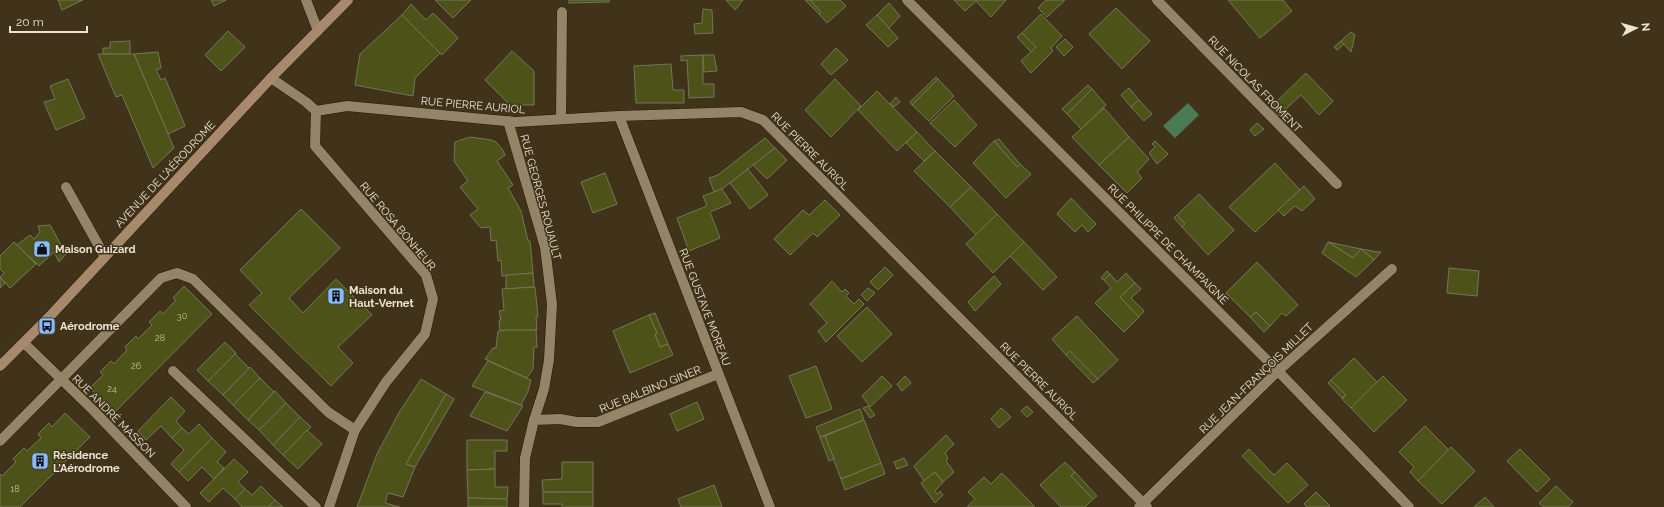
<svg xmlns="http://www.w3.org/2000/svg" width="1664" height="507" font-family="Raleway,sans-serif">
  <rect width="100%" height="100%" fill="#41331a"/>
  <path fill="#4a7b55" d="M1188 103 1199 115 1175 138 1163 126Z"/>
  <g fill="#4c5218" stroke="#73775a">
    <path d="M58 0H83L62 10Z"/>
    <path d="M211 0H226L214 6Z"/>
    <path d="M435 0H471L453 18Z"/>
    <path d="M569 0H609V2L569 3Z"/>
    <path d="M726 0H743L735 10Z"/>
    <path d="M805 0H810L821 12 819 14Z"/>
    <path d="M810 0H840L846 6 827 23 819 14 821 12Z"/>
    <path d="M954 0H1006L991 17 976 1 965 11Z"/>
    <path d="M1046 0H1065L1047 17 1038 8Z"/>
    <path d="M1228 0H1283L1292 11 1260 38Z"/>
    <path d="M889 3 900 16 889 28 877 15Z"/>
    <path d="M411 4 426 20 433 13 458 38 442 55 402 15Z"/>
    <path d="M1116 8 1150 41 1122 69 1089 34Z"/>
    <path d="M703 9 712 10 713 33 695 34 694 24 702 23Z"/>
    <path d="M1041 14 1062 36 1051 48 1053 51 1031 73 1021 61 1036 47 1022 33Z"/>
    <path d="M402 15 440 53 415 78 413 96 355 85 360 54Z"/>
    <path d="M877 15 898 38 888 47 866 25Z"/>
    <path d="M228 31 245 47 221 71 205 55Z"/>
    <path d="M1351 32 1355 35 1351 52 1341 41Z"/>
    <path d="M1022 33 1036 47 1031 52 1017 37Z"/>
    <path d="M1065 39 1073 47 1064 56 1056 47Z"/>
    <path d="M130 41V54H103V48H110V42Z"/>
    <path d="M1341 41 1344 44 1337 50 1334 47Z"/>
    <path d="M836 48 848 60 831 75 821 64Z"/>
    <path d="M512 51 534 71V105H510L485 80Z"/>
    <path d="M158 52 161 68 156 70 161 80 165 78 185 126 168 134 134 54Z"/>
    <path d="M98 54H134L174 148 153 168 122 95 116 97Z"/>
    <path d="M703 55V84H714V97L689 98 687 60 681 61V56Z"/>
    <path d="M703 55H714L717 71 704 72Z"/>
    <path d="M671 64 673 90H684V103H636L634 66Z"/>
    <path d="M1306 73 1333 101 1319 115 1301 95 1278 116 1270 108Z"/>
    <path d="M936 77 938 79 912 105 910 102Z"/>
    <path d="M68 79 85 118 56 130 44 102 55 99 50 86Z"/>
    <path d="M835 79 861 106 831 137 805 110Z"/>
    <path d="M938 79 954 96 929 121 912 105Z"/>
    <path d="M1088 85 1092 89 1067 114 1062 109Z"/>
    <path d="M1129 88 1139 100 1131 107 1121 95Z"/>
    <path d="M1092 89 1106 105 1081 129 1067 114Z"/>
    <path d="M877 91 917 132 897 151 858 110Z"/>
    <path d="M896 97 900 102 894 107 890 104Z"/>
    <path d="M954 100 977 125 955 147 930 123Z"/>
    <path d="M1139 100 1152 114 1144 121 1131 107Z"/>
    <path d="M1104 108 1129 137 1099 165 1072 137Z"/>
    <path d="M1257 123 1264 129 1255 136 1250 130Z"/>
    <path d="M917 132 935 151 924 161 906 143Z"/>
    <path d="M470 137 491 140 496 142 502 149 505 155 497 161 513 185 508 188 521 211 528 241H530L533 273 502 276 501 260 498 261 496 240 491 241 490 227 481 228 470 215 478 209 460 187 468 181 454 161 455 142Z"/>
    <path d="M1129 137 1149 159 1137 172 1142 178 1127 193 1099 165Z"/>
    <path d="M765 138 775 148 722 189 714 192 709 178 718 175Z"/>
    <path d="M999 139 1020 164 1017 167 994 141Z"/>
    <path d="M994 141 1017 167 1020 164 1031 174 1006 198 973 163Z"/>
    <path d="M1155 141 1168 154 1157 164 1149 153 1155 147 1152 144Z"/>
    <path d="M775 148 787 160 767 179 753 165Z"/>
    <path d="M935 151 971 187 950 207 914 171Z"/>
    <path d="M1275 163 1300 190 1255 232 1229 207Z"/>
    <path d="M748 169 768 195 750 209 730 183Z"/>
    <path d="M605 173 617 204 593 213 581 182Z"/>
    <path d="M1304 186 1315 199 1302 211 1295 206 1284 216 1278 210Z"/>
    <path d="M971 187 997 214 976 235 950 207Z"/>
    <path d="M722 189 731 203 710 212 720 238 689 251 677 218 707 206 703 196Z"/>
    <path d="M1199 194 1234 230 1208 255 1182 227 1185 224 1177 215Z"/>
    <path d="M1071 198 1096 224 1088 232 1082 225 1075 232 1057 214Z"/>
    <path d="M825 200 840 215 817 237 813 233 790 255 774 239 803 210 809 215Z"/>
    <path d="M301 209 340 248 289 298 303 313 336 279 372 315 338 347 353 363 331 386 249 305 262 293 240 270Z"/>
    <path d="M997 214 1024 242 993 273 966 244Z"/>
    <path d="M1177 215 1185 224 1182 227 1174 218Z"/>
    <path d="M50 225 66 254 59 262 54 252 39 266 17 245 30 235 34 239 40 232 38 226Z"/>
    <path d="M14 242 36 264 10 288 0 277 4 273 0 269V256Z"/>
    <path d="M1024 242 1057 277 1043 290 1010 256Z"/>
    <path d="M1328 242 1356 248 1361 249 1353 258Z"/>
    <path d="M1328 242 1353 258 1361 249 1374 260 1356 277 1322 253Z"/>
    <path d="M1361 249 1378 252H1381L1374 260Z"/>
    <path d="M1257 262 1298 305 1286 316 1282 313 1270 326 1256 312 1250 317 1226 293Z"/>
    <path d="M885 267 893 275 878 290 870 282Z"/>
    <path d="M1449 268 1479 271 1477 296 1447 293Z"/>
    <path d="M1107 271 1110 274 1104 280 1101 278Z"/>
    <path d="M533 273 534 287 506 289V275Z"/>
    <path d="M1126 273 1135 283 1120 297 1139 317 1124 332 1095 303 1111 288 1104 280 1110 274 1117 282Z"/>
    <path d="M994 276 1001 284 975 311 968 302Z"/>
    <path d="M0 277 5 283 0 288Z"/>
    <path d="M832 281 842 292 845 289 849 293 846 296 854 304 859 299 864 304 826 342 818 331 827 323 810 304Z"/>
    <path d="M1135 283 1141 289 1131 298 1144 311 1139 317 1120 297Z"/>
    <path d="M184 286 212 314 114 413 90 388 103 375 100 372 111 361 114 364 127 350 125 347 136 336 138 339 152 325 149 322 160 311 163 314 176 300 173 298Z"/>
    <path d="M535 287 538 317H536L537 330 500 331 499 320H501L499 311 504 310 502 289Z"/>
    <path d="M868 288 875 293 867 301 861 295Z"/>
    <path d="M867 307 892 334 862 362 837 336Z"/>
    <path d="M1256 312 1270 326 1264 332 1250 317Z"/>
    <path d="M655 313 668 344 660 347 655 335 657 333 649 315Z"/>
    <path d="M649 315 657 333 655 335 660 347 668 344 673 355 630 373 613 331Z"/>
    <path d="M1077 316 1118 360 1098 379 1070 351 1066 355 1052 339Z"/>
    <path d="M506 330H536L537 347H534L533 369 527 378 485 359 493 348H496L498 331Z"/>
    <path d="M225 342 236 353 208 381 197 370Z"/>
    <path d="M1070 351 1098 379 1093 383 1066 355Z"/>
    <path d="M235 354 249 368 223 395 208 381Z"/>
    <path d="M1354 358 1377 382 1351 408 1342 399 1346 395 1331 380Z"/>
    <path d="M488 361 531 380 528 391 521 405 472 386Z"/>
    <path d="M816 366 832 409 806 418 789 376Z"/>
    <path d="M250 367 260 378 233 405 223 395Z"/>
    <path d="M882 376 892 386 870 407 862 396Z"/>
    <path d="M905 376 911 383 902 391 897 384Z"/>
    <path d="M1383 376 1407 400 1374 432 1351 408Z"/>
    <path d="M260 378 274 392 248 420 233 405Z"/>
    <path d="M421 379 446 394 406 464 415 467 403 497 388 493 385 503 400 507H357L377 454 400 411Z"/>
    <path d="M1331 380 1346 395 1342 398 1328 383Z"/>
    <path d="M275 391 286 403 259 430 248 420Z"/>
    <path d="M485 392 523 406 507 431 470 416Z"/>
    <path d="M446 394 454 399 415 467 406 464Z"/>
    <path d="M171 397 185 411 176 421 182 428 172 438 161 426 146 440 138 431Z"/>
    <path d="M697 402 704 419 677 431 670 414Z"/>
    <path d="M286 403 300 417 273 445 259 430Z"/>
    <path d="M868 406 875 415 870 418 863 408Z"/>
    <path d="M1027 406 1033 412 1027 417 1021 411Z"/>
    <path d="M1001 408 1011 417 999 428 991 419Z"/>
    <path d="M860 409 864 420 820 437 816 427Z"/>
    <path d="M65 413 90 437 20 507H0V474L2 476 16 462 13 459 24 448 27 451 41 438 38 434 49 423 52 427Z"/>
    <path d="M300 417 311 427 283 455 273 445Z"/>
    <path d="M864 420 881 463 841 479 825 436Z"/>
    <path d="M199 424 212 438 179 472 171 464 184 450 172 438 182 428 189 434Z"/>
    <path d="M1425 426 1449 450 1418 481 1410 472 1414 467 1399 452Z"/>
    <path d="M307 430 322 444 298 469 283 455Z"/>
    <path d="M946 435 954 444 945 453 948 458 946 461 954 472 943 482 935 472 924 481 914 466Z"/>
    <path d="M825 436 834 459 829 461 820 437Z"/>
    <path d="M212 438 226 452 217 462 224 468 214 479 202 467 188 481 179 472Z"/>
    <path d="M467 440H507V451H495V469L467 470Z"/>
    <path d="M1451 447 1475 471 1442 504 1418 481Z"/>
    <path d="M1249 449 1274 475 1287 463 1308 485 1288 503 1242 456Z"/>
    <path d="M1520 449 1550 479 1537 492 1507 461Z"/>
    <path d="M904 458 908 465 897 469 894 462Z"/>
    <path d="M234 459 248 472 238 482 245 489 235 499 223 488 209 502 200 493Z"/>
    <path d="M562 462H593V492H543L542 480 562 479Z"/>
    <path d="M1065 462 1075 472 1071 476 1093 499 1085 507H1061L1040 485Z"/>
    <path d="M881 463 885 474 845 490 841 479Z"/>
    <path d="M495 469V487H508L507 499 468 498 467 470Z"/>
    <path d="M935 472 943 482 935 491 937 494 940 491 943 495 935 503 921 483Z"/>
    <path d="M1075 472 1097 496 1093 499 1071 476Z"/>
    <path d="M1002 473 1035 507H967L975 499 968 492 984 477 991 484Z"/>
    <path d="M714 485 722 507H681L678 499Z"/>
    <path d="M261 486 275 500 268 507H242L235 499 245 489 252 495Z"/>
    <path d="M1556 486 1573 502 1568 507H1544L1539 503Z"/>
    <path d="M543 492H593V507H562V504H543Z"/>
    <path d="M1316 492 1330 506 1329 507H1307L1304 504Z"/>
    <path d="M1485 497 1494 507H1474Z"/>
    <path d="M468 498 507 499V507H468Z"/>
    <path d="M275 500 283 507H268Z"/>
  </g>
  <g fill="none" stroke-linecap="round" stroke-linejoin="round">
    <defs>
      <g id="service">
        <path d="M561 119 562 12"/>
        <path d="M66 187 105 257"/>
        <path d="M173 371 316 507"/>
        <path d="M0 441 161 278 177 273 193 279 328 412 355 430"/>
      </g>
      <g id="minor">
        <path d="M306 0 318 31"/>
        <path d="M907 0 1278 371 1409 507"/>
        <path d="M1157 0 1337 184"/>
        <path d="M271 78 306 102 316 111 347 106 515 122 619 116 741 112 763 120 1147 507"/>
        <path d="M316 111 315 146 426 275 433 299 425 334 386 382 355 430 329 507"/>
        <path d="M619 116 770 507"/>
        <path d="M508 121 545 247 552 304 549 360 544 389 534 420"/>
        <path d="M24 343 94 411 186 507"/>
        <path d="M524 507 525 458 534 420 560 419 577 422H598L718 374"/>
        <path d="M1139 507 1278 371 1392 269"/>
      </g>
      <path id="secondary" d="M0 366 52 314 271 78 348 0"/>
    </defs>
    <use href="#service" stroke="#271a02" stroke-width="11"/>
    <use href="#minor" stroke="#271a02" stroke-width="11"/>
    <use href="#secondary" stroke="#271a02" stroke-width="11"/>
    <use href="#service" stroke="#948468" stroke-width="10"/>
    <use href="#minor" stroke="#948468" stroke-width="10"/>
    <use href="#secondary" stroke="#a8896c" stroke-width="10"/>
  </g>
  <defs>
    <symbol id="shop-square" viewBox="-11 -11 22 22"><rect x="-9" y="-9" width="18" height="18" rx="4" fill="#87bbfb" stroke="#41331a"/><path d="M-5-2.5h2.3a2.7 3.5 0 0 1 5.4 0H5L5.5 6h-11ZM-1.5-2.5h3a1.5 2.3 0 0 0-3 0Z" fill="#111"/></symbol>
    <symbol id="building-square" viewBox="-11 -11 22 22"><rect x="-9" y="-9" width="18" height="18" rx="4" fill="#87bbfb" stroke="#41331a"/><path d="M-4-6H4V6H1V3H-1V6H-4ZM-2.5-4.3h1.7v1.8h-1.7ZM.8-4.3h1.7v1.8H.8ZM-2.5-1h1.7V.8h-1.7ZM.8-1h1.7V.8H.8Z" fill="#111"/></symbol>
    <symbol id="bus-square" viewBox="-11 -11 22 22"><rect x="-9" y="-9" width="18" height="18" rx="4" fill="#87bbfb" stroke="#41331a"/><path d="M-5-6H5V4H4V6H2V4H-2V6H-4V4H-5ZM-3.5-4V0h7V-4ZM-3.5 1.2v1.5H-2V1.2ZM2 1.2v1.5H3.5V1.2Z" fill="#111"/></symbol>
  </defs>
  <g fill-rule="evenodd">
    <use href="#shop-square" x="32" y="239" width="20" height="20"/>
    <use href="#building-square" x="326" y="286" width="20" height="20"/>
    <use href="#bus-square" x="37" y="316" width="20" height="20"/>
    <use href="#building-square" x="30" y="451" width="20" height="20"/>
  </g>
  <g text-anchor="middle" stroke-width="3" stroke-linejoin="round" paint-order="stroke">
    <g font-size="9" fill="#c5c0a6">
      <text x="182" y="319">30</text>
      <text x="160" y="341">28</text>
      <text x="136" y="369">26</text>
      <text x="112" y="392">24</text>
      <text x="15" y="492">18</text>
    </g>
    <g font-size="11" fill="#ede4d5" stroke="#41331a">
      <text transform="translate(1255 84) rotate(46)" y="4">RUE NICOLAS FROMENT</text>
      <text transform="translate(473 105) rotate(5)" y="4">RUE PIERRE AURIOL</text>
      <text transform="translate(810 151) rotate(45)" y="4">RUE PIERRE AURIOL</text>
      <text transform="translate(165 174) rotate(-47)" y="4">AVENUE DE L'AÉRODROME</text>
      <text transform="translate(541 197) rotate(75)" y="4">RUE GEORGES ROUAULT</text>
      <text transform="translate(398 226) rotate(50)" y="4">RUE ROSA BONHEUR</text>
      <text transform="translate(1168 244) rotate(45)" y="4">RUE PHILIPPE DE CHAMPAIGNE</text>
      <text transform="translate(705 307) rotate(69)" y="4">RUE GUSTAVE MOREAU</text>
      <text transform="translate(1256 378) rotate(-44)" y="4">RUE JEAN-FRANÇOIS MILLET</text>
      <text transform="translate(1039 381) rotate(45)" y="4">RUE PIERRE AURIOL</text>
      <text transform="translate(650 389) rotate(-22)" y="4">RUE BALBINO GINER</text>
      <text transform="translate(114 416) rotate(45)" y="4">RUE ANDRÉ MASSON</text>
    </g>
    <g font-size="11" font-weight="bold" fill="#ede4d5" stroke="#41331a" text-anchor="start">
      <text x="55" y="253">Maison Guizard</text>
      <text x="349" y="294">Maison du<tspan x="349" dy="13">Haut-Vernet</tspan></text>
      <text x="60" y="330">Aérodrome</text>
      <text x="53" y="459">Résidence<tspan x="53" dy="13">L'Aérodrome</tspan></text>
    </g>
  </g>
  <g transform="translate(1636 28) rotate(84)" stroke="#41331a" stroke-width="3" paint-order="stroke">
  <path d="M0-3L7 15L0 10L-7 15Z" fill="#ede4d5"/>
  <text y="-6" font-size="11" font-weight="bold" text-anchor="middle" fill="#ede4d5">N</text>
  </g>
  <path d="M10 26v6h77v-6" fill="none" stroke="#ede4d5" stroke-width="2"/>
  <text x="16" y="26" font-size="12" fill="#ede4d5" stroke="#41331a" stroke-width="3" paint-order="stroke">20 m</text>
</svg>
